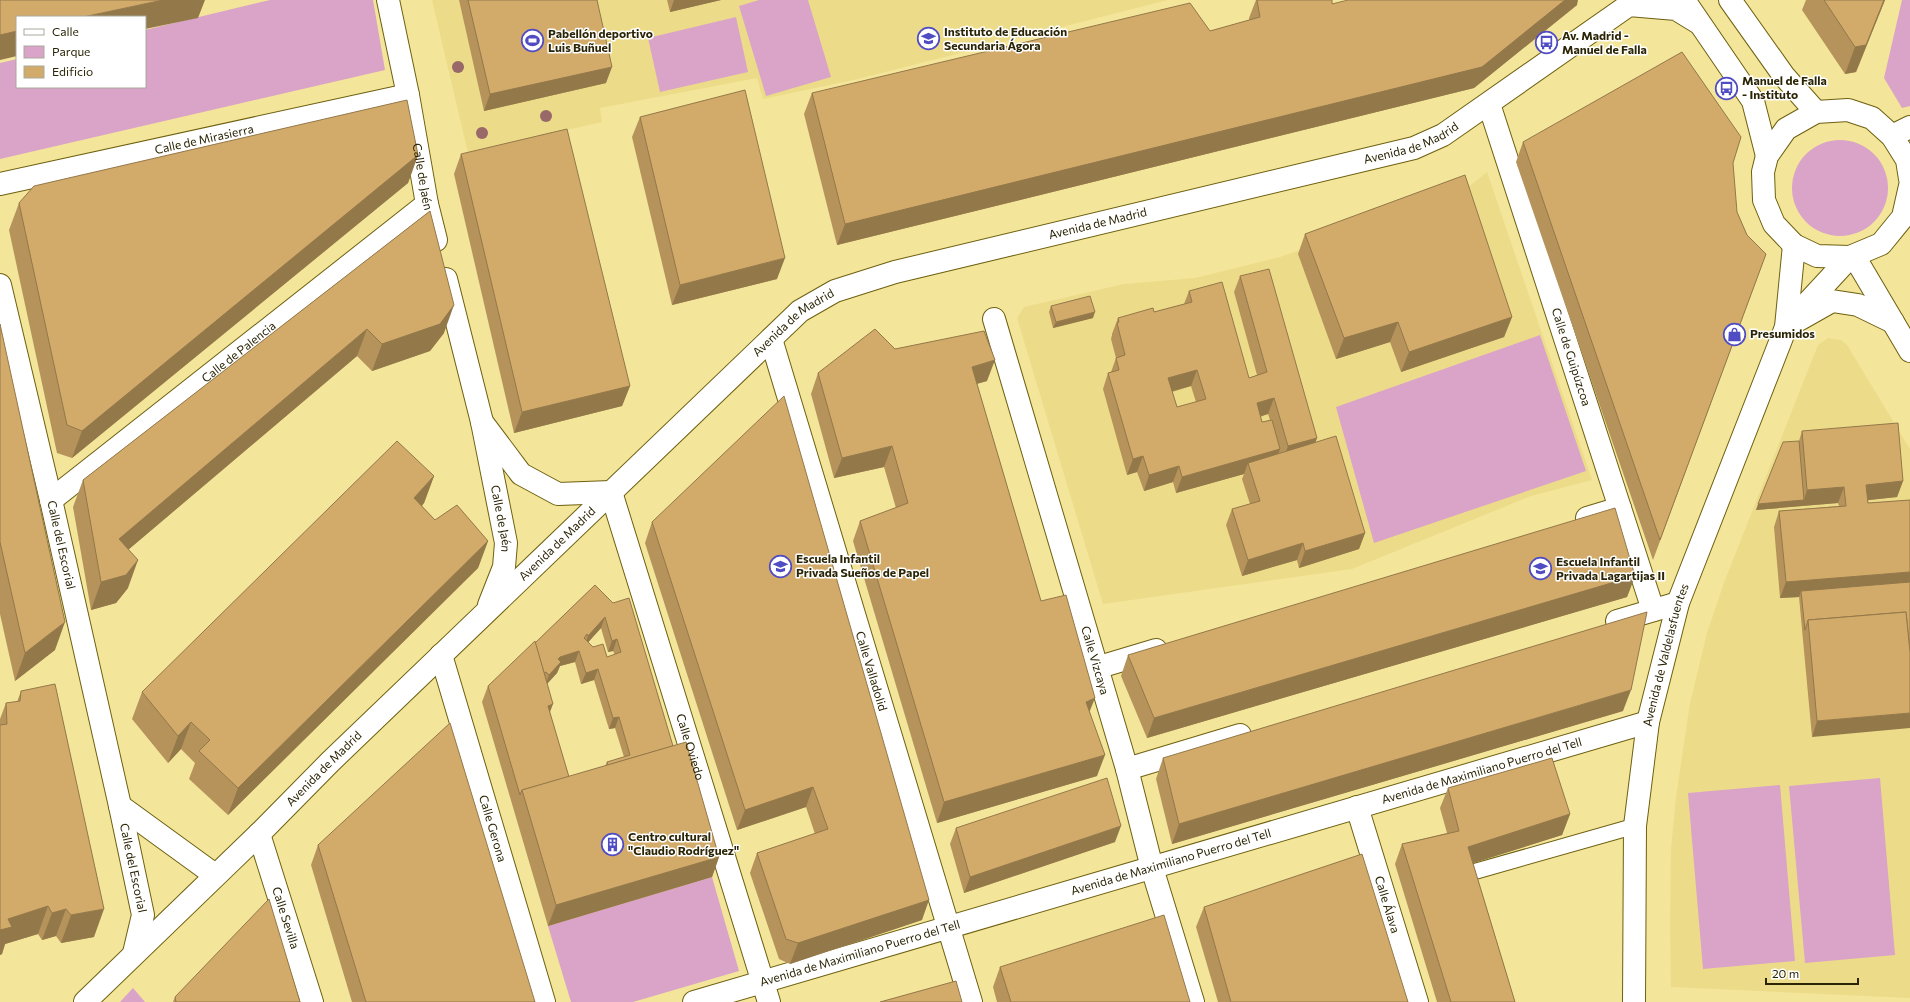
<svg xmlns="http://www.w3.org/2000/svg" width="1910" height="1002" font-family="Commissioner,sans-serif">
  <rect width="100%" height="100%" fill="#f3e59a"/>
  <g fill="#ecdc89">
    <path d="M432 0H1168L858 79 763 99 757 78 600 108 602 122 468 153Z"/>
    <path d="M1487 172 1592 480 1531 496 1352 569 1103 604 1017 318 1024 307 1124 284 1195 278 1280 257 1457 196Z"/>
    <path d="M1828 338 1841 340 1847 345 1910 449V998L1671 987 1670 927 1671 850 1676 797 1690 703 1707 633 1725 580 1818 345Z"/>
  </g>
  <g fill="#daa3c8">
    <path d="M270 0H373L385 70 0 159V63L17 59V87H145V30Z"/>
    <path d="M759 0H808L831 77 766 96 739 6Z"/>
    <path d="M1902 0H1910V106L1902 108 1884 78Z"/>
    <path d="M736 17 748 72 660 92 648 38Z"/>
    <circle cx="1840" cy="188" r="48"/>
    <path d="M1540 335 1586 471 1374 543 1336 407Z"/>
    <path d="M1880 778 1895 955 1805 963 1789 786Z"/>
    <path d="M1780 785 1795 961 1703 969 1688 793Z"/>
    <path d="M712 877 739 971 633 1002H571L548 926Z"/>
    <path d="M133 988 145 1002H120Z"/>
  </g>
  <g fill="none" stroke-linecap="round" stroke-linejoin="round">
    <defs>
      <path id="lane" d="M1473 872 1635 826"/>
      <g id="street">
        <path id="s1" d="M388 0 408 95 427 204 436 240"/>
        <path id="s2" d="M1489 104 1653 610"/>
        <path d="M1892 136 1910 127"/>
        <path id="s3" d="M0 184 408 95"/>
        <path id="s4" d="M446 279 482 422 506 543 504 567 489 605"/>
        <path id="s5" d="M0 285 51 500 120 806 143 915 134 953"/>
        <path d="M1799 312 1850 257"/>
        <path id="s6" d="M994 319 1127 769 1152 868 1193 1002"/>
        <path d="M1786 327 1832 301 1858 305 1893 322"/>
        <path id="s7" d="M771 339 971 1002"/>
        <path id="s8" d="M482 422 521 474 558 494 611 492 769 1002"/>
        <path id="s9" d="M51 500 427 204"/>
        <path d="M1587 518 1620 508"/>
        <path d="M1617 621 1678 603"/>
        <path id="s10" d="M441 655 544 1002"/>
        <path d="M1096 668 1156 650"/>
        <path d="M1127 769 1240 735"/>
        <path d="M120 806 215 875"/>
        <path id="s11" d="M1357 807 1417 1002"/>
        <path id="s12" d="M259 834 312 1002"/>
        <path id="s13" d="M85 1002 259 834 330 762 800 311 835 291 895 272 1414 148 1443 135 1629 5 1676 9 1699 23"/>
        <path id="s14" d="M694 1002 1648 722"/>
        <path id="s15" d="M1634 1002 1635 826 1648 722 1678 603 1786 327 1794 245"/>
      </g>
      <g id="secondary">
        <path d="M1684 0 1753 101 1767 156"/>
        <path d="M1730 0 1784 76 1816 112"/>
        <path d="M1910 179 1907 160 1892 136 1872 118 1848 110 1816 112 1786 129 1767 156 1763 172 1764 200 1774 224 1794 245 1817 256 1850 257 1881 244 1903 217 1910 186"/>
        <path d="M1854 256 1910 351"/>
      </g>
    </defs>
    <use href="#lane" stroke="#6e6010" stroke-width="17"/>
    <use href="#street" stroke="#6e6010" stroke-width="24"/>
    <use href="#secondary" stroke="#6e6010" stroke-width="24"/>
    <use href="#lane" stroke="#fff" stroke-width="15"/>
    <use href="#street" stroke="#fff" stroke-width="22"/>
    <use href="#secondary" stroke="#fff" stroke-width="22"/>
  </g>
  <g fill="#996868">
    <circle cx="458" cy="67" r="6"/>
    <circle cx="546" cy="116" r="6"/>
    <circle cx="482" cy="133" r="6"/>
  </g>
  <g fill="#b5935b" fill-rule="evenodd">
    <path d="M459 0H597L606 83 484 111Z"/>
    <path d="M667 0H721L670 12Z"/>
    <path d="M1256 0 1332 4 1577 5 1474 88 837 245 804 114 812 93 1210 31 1249 20V18Z"/>
    <path d="M1806 0H1885L1856 72 1845 74 1802 10Z"/>
    <path d="M640 117 777 279 672 305 632 137Z"/>
    <path d="M1523 142 1737 212 1747 235 1766 254 1653 560 1516 162Z"/>
    <path d="M461 154 630 386 622 406 514 433 454 174Z"/>
    <path d="M418 155 408 183 72 458 57 453 9 230 19 203Z"/>
    <path d="M430 211 444 333 430 351 372 371 357 356 128 550V588L116 603 91 610 73 507 83 480Z"/>
    <path d="M1305 234 1512 317 1504 337 1401 372 1390 342 1336 359 1298 254Z"/>
    <path d="M1240 276 1317 438 1315 442 1365 533 1359 549 1299 568 1297 560 1242 576 1226 525 1232 509 1250 504 1242 479 1244 474 1176 493 1173 482 1144 491 1137 472 1127 475 1103 389 1108 373 1111 372 1116 358 1111 339 1112 335V334L1118 318 1154 312 1184 304 1189 291 1249 378 1257 375 1234 292ZM1191 386 1196 402 1177 407 1172 392ZM1268 414 1270 420 1262 422 1260 417Z"/>
    <path d="M1051 306 1093 318 1053 328 1049 312Z"/>
    <path d="M0 324 55 650 15 681 0 614Z"/>
    <path d="M895 349 987 381 977 384 1041 601 1090 712 1097 776 937 823 853 541 860 521 896 508 884 467 834 478 811 394 818 373Z"/>
    <path d="M1802 431 1903 481 1897 497 1868 500V503L1910 500 1812 737 1799 597 1780 598 1774 527 1779 511 1839 506 1838 503 1756 510 1799 441Z"/>
    <path d="M434 476 424 503 422 506 435 520 488 541 478 568 228 815 189 779 195 763 181 749 168 763 132 719 142 692Z"/>
    <path d="M652 522 922 920 790 964 779 959 750 873 757 853 815 834 806 807 737 830 645 543Z"/>
    <path d="M1635 576 1627 597 1147 738 1121 676 1128 655Z"/>
    <path d="M595 585 673 746 719 857 712 877 548 926 482 702 488 686 535 643ZM601 628 608 652 613 651 615 655 607 657 593 647 588 642ZM575 662 581 684 594 680 609 729 615 728 624 757 607 762 605 766 569 777 550 713 547 684 557 673 560 666Z"/>
    <path d="M21 691 94 937 61 943 56 936 42 940 38 934 5 944 2 954 0 955V719L6 703 17 702Z"/>
    <path d="M1623 711 1172 844 1156 779 1163 758Z"/>
    <path d="M1448 788 1570 814 1562 835 1473 863 1515 1002H1437L1395 864 1402 844 1447 833 1440 808Z"/>
    <path d="M956 828 1115 842 964 893 950 844Z"/>
    <path d="M318 845 535 1002H352L311 865Z"/>
    <path d="M1204 907 1408 1002H1218L1196 927Z"/>
    <path d="M1000 967 1190 1002H997L993 987Z"/>
    <path d="M175 997 300 1002H173Z"/>
  </g>
  <g fill="#93784a">
    <path d="M163 0H205L198 18 145 29V17H83Z"/>
    <path d="M674 0H721L670 12Z"/>
    <path d="M1565 0H1578L1577 5 1474 88 837 245 845 224Z"/>
    <path d="M1884 0H1885L1856 72 1845 74 1855 47Z"/>
    <path d="M17 31V56L0 60V35Z"/>
    <path d="M612 67 606 83 484 111 490 94Z"/>
    <path d="M418 155 408 183 72 458 82 431Z"/>
    <path d="M785 258 777 279 672 305 680 285Z"/>
    <path d="M454 305 444 333 430 351 372 371 382 344Z"/>
    <path d="M1095 312 1093 318 1053 328 1056 322Z"/>
    <path d="M1512 317 1504 337 1401 372 1409 352Z"/>
    <path d="M1398 322 1390 342 1336 359 1344 338Z"/>
    <path d="M367 329 357 356 109 566 119 539Z"/>
    <path d="M995 360 987 381 964 387 972 367Z"/>
    <path d="M1197 370 1191 386 1162 394 1168 378Z"/>
    <path d="M630 386 622 406 514 433 522 412Z"/>
    <path d="M1274 398 1268 414 1251 419 1257 403Z"/>
    <path d="M1317 438 1311 455 1282 462 1288 446Z"/>
    <path d="M892 446 884 467 834 478 842 458Z"/>
    <path d="M1280 449 1274 465 1248 463 1244 474 1176 493 1182 477Z"/>
    <path d="M1143 456 1137 472 1127 475 1133 459Z"/>
    <path d="M1179 466 1173 482 1144 491 1149 475Z"/>
    <path d="M434 476 424 503 404 525 414 498Z"/>
    <path d="M1903 481 1897 497 1860 501 1866 485Z"/>
    <path d="M1844 487 1838 503 1756 510 1758 504 1804 500 1807 490Z"/>
    <path d="M1365 533 1359 549 1299 568 1305 551Z"/>
    <path d="M488 541 478 568 228 815 238 788Z"/>
    <path d="M1303 543 1297 560 1242 576 1248 560Z"/>
    <path d="M138 560 128 588 116 603 91 610 101 582Z"/>
    <path d="M1910 572V587L1801 591 1799 597 1780 598 1786 582Z"/>
    <path d="M1635 576 1627 597 1147 738 1154 718Z"/>
    <path d="M605 617 601 628 584 647 588 636Z"/>
    <path d="M65 622 55 650 15 681 25 653Z"/>
    <path d="M617 639 613 651 608 652 612 641Z"/>
    <path d="M579 651 575 662 560 666 557 673 545 686 549 675 560 657Z"/>
    <path d="M598 669 594 680 581 684 586 673Z"/>
    <path d="M1631 690 1623 711 1172 844 1179 824Z"/>
    <path d="M1095 698 1087 718 1086 702Z"/>
    <path d="M553 704 547 720 548 706Z"/>
    <path d="M1910 713V728L1812 737 1817 721Z"/>
    <path d="M619 717 615 728 609 729 613 718Z"/>
    <path d="M191 722 181 749 168 763 178 736Z"/>
    <path d="M1105 755 1097 776 937 823 944 802Z"/>
    <path d="M813 787 806 807 737 830 745 810Z"/>
    <path d="M1570 814 1562 835 1461 867 1468 847Z"/>
    <path d="M1121 826 1115 842 964 893 970 877Z"/>
    <path d="M719 857 712 877 548 926 556 905Z"/>
    <path d="M929 900 922 920 790 964 798 943Z"/>
    <path d="M48 906 38 934 5 944 2 954 0 955V930L8 919Z"/>
    <path d="M66 909 56 936 42 940 52 913Z"/>
    <path d="M104 909 94 937 61 943 71 915Z"/>
  </g>
  <g fill="#d2ab6a" stroke="#93784a" fill-rule="evenodd">
    <path d="M0 0H163L83 17H17V31L0 35Z"/>
    <path d="M468 0H597L612 67 490 94Z"/>
    <path d="M1257 0H1332V4L1348 0H1565L1482 67 845 224 812 93 1190 3 1210 31 1260 17Z"/>
    <path d="M1824 0H1884L1866 45 1855 47Z"/>
    <path d="M1682 52 1741 137 1733 163 1737 212 1747 235 1766 254 1660 540 1523 142Z"/>
    <path d="M745 90 785 258 680 285 640 117Z"/>
    <path d="M407 100 418 155 82 431 67 425 19 203 34 186Z"/>
    <path d="M567 129 630 386 522 412 461 154Z"/>
    <path d="M1465 175 1512 317 1409 352 1398 322 1344 338 1305 234Z"/>
    <path d="M430 211 454 305 440 324 382 344 367 329 119 539 138 560 126 575 101 582 83 480Z"/>
    <path d="M1269 269 1317 438 1288 446 1274 398 1257 403 1262 422 1272 420 1280 449 1182 477 1179 466 1149 475 1143 456 1133 459 1108 373 1119 370 1116 358 1125 355 1117 323 1119 322 1118 318 1153 308 1154 312 1192 302 1189 291 1222 282 1249 378 1267 372 1240 276ZM1197 370 1206 399 1177 407 1168 378Z"/>
    <path d="M1090 296 1095 312 1056 322 1051 306Z"/>
    <path d="M0 324 65 622 25 653 0 542Z"/>
    <path d="M875 329 895 349 984 331 995 360 972 367 1041 601 1066 595 1095 698 1086 702 1105 755 944 802 860 521 908 503 892 446 842 458 818 373Z"/>
    <path d="M784 396 929 900 798 943 786 939 757 853 828 829 813 787 745 810 652 522Z"/>
    <path d="M1898 423 1903 481 1866 485 1868 503 1910 500V572L1786 582 1779 511 1846 506 1844 487 1807 490 1802 431Z"/>
    <path d="M1336 436 1365 533 1305 551 1303 543 1248 560 1232 509 1260 501 1248 463Z"/>
    <path d="M397 441 434 476 414 498 435 520 457 505 488 541 238 788 199 751 210 740 191 722 178 736 142 692Z"/>
    <path d="M1799 441 1804 500 1758 504 1783 442Z"/>
    <path d="M1615 508 1635 576 1154 718 1128 655Z"/>
    <path d="M1910 582V652L1906 612 1808 620 1805 630 1801 591Z"/>
    <path d="M595 585 613 603 629 598 673 746 608 765 607 762 630 755 619 717 613 718 598 669 586 673 579 651 560 657 558 659 561 662 549 675 546 672 544 673 535 643ZM605 617 612 641 617 639 621 652 607 657 603 644 593 647 584 638 587 634 588 636Z"/>
    <path d="M1647 612 1631 690 1179 824 1163 758Z"/>
    <path d="M1906 612 1910 652V713L1817 721 1808 620Z"/>
    <path d="M535 641 553 704 548 706 569 777 522 790 520 795 488 686Z"/>
    <path d="M55 684 104 909 71 915 66 909 52 913 48 906 8 919 12 927 0 930V725L7 724 6 703 20 701 21 691Z"/>
    <path d="M450 723 535 1002H366L318 845Z"/>
    <path d="M686 742 719 857 556 905 522 790Z"/>
    <path d="M1552 758 1570 814 1468 847 1515 1002H1451L1402 844 1459 831 1448 788Z"/>
    <path d="M1107 778 1121 826 970 877 956 828Z"/>
    <path d="M1362 854 1408 1002H1231L1204 907Z"/>
    <path d="M269 899 300 1002H176L175 997Z"/>
    <path d="M1164 915 1190 1002H1011L1000 967Z"/>
    <path d="M956 981 962 1002H880Z"/>
  </g>
  <defs>
    <symbol id="school-ring" viewBox="-11 -11 22 22"><circle r="9.5" fill="#fff" stroke="#504cc3" stroke-width="1.5"/><path d="M0-5L7-2L0 1L-7-2ZM-4 1L0 2.5L4 1V4Q0 6-4 4Z" fill="#504cc3"/></symbol>
    <symbol id="stadium-ring" viewBox="-11 -11 22 22"><circle r="9.5" fill="#fff" stroke="#504cc3" stroke-width="1.5"/><path d="M0-5a6.5 5 0 1 0 0 10a6.5 5 0 1 0 0-10ZM-3.5-1.8h7v3.6h-7Z" fill="#504cc3"/></symbol>
    <symbol id="bus-ring" viewBox="-11 -11 22 22"><circle r="9.5" fill="#fff" stroke="#504cc3" stroke-width="1.5"/><path d="M-5-6H5V4H4V6H2V4H-2V6H-4V4H-5ZM-3.5-4V0h7V-4ZM-3.5 1.2v1.5H-2V1.2ZM2 1.2v1.5H3.5V1.2Z" fill="#504cc3"/></symbol>
    <symbol id="shop-ring" viewBox="-11 -11 22 22"><circle r="9.5" fill="#fff" stroke="#504cc3" stroke-width="1.5"/><path d="M-5-2.5h2.3a2.7 3.5 0 0 1 5.4 0H5L5.5 6h-11ZM-1.5-2.5h3a1.5 2.3 0 0 0-3 0Z" fill="#504cc3"/></symbol>
    <symbol id="building-ring" viewBox="-11 -11 22 22"><circle r="9.5" fill="#fff" stroke="#504cc3" stroke-width="1.5"/><path d="M-4-6H4V6H1V3H-1V6H-4ZM-2.5-4.3h1.7v1.8h-1.7ZM.8-4.3h1.7v1.8H.8ZM-2.5-1h1.7V.8h-1.7ZM.8-1h1.7V.8H.8Z" fill="#504cc3"/></symbol>
  </defs>
  <g fill-rule="evenodd">
    <use href="#school-ring" x="916" y="26" width="25" height="25"/>
    <use href="#stadium-ring" x="520" y="28" width="25" height="25"/>
    <use href="#bus-ring" x="1534" y="30" width="25" height="25"/>
    <use href="#bus-ring" x="1714" y="76" width="25" height="25"/>
    <use href="#shop-ring" x="1722" y="322" width="25" height="25"/>
    <use href="#school-ring" x="768" y="554" width="25" height="25"/>
    <use href="#school-ring" x="1528" y="556" width="25" height="25"/>
    <use href="#building-ring" x="600" y="832" width="25" height="25"/>
  </g>
  <g text-anchor="middle" stroke-width="3" stroke-linejoin="round" paint-order="stroke">
    <g font-size="12" font-weight="bold" fill="#2b2506" stroke="#fff" text-anchor="start">
      <text x="944" y="36">Instituto de Educación<tspan x="944" dy="14">Secundaria Ágora</tspan></text>
      <text x="548" y="38">Pabellón deportivo<tspan x="548" dy="14">Luis Buñuel</tspan></text>
      <text x="1562" y="40">Av. Madrid -<tspan x="1562" dy="14">Manuel de Falla</tspan></text>
      <text x="1742" y="85">Manuel de Falla<tspan x="1742" dy="14">- Instituto</tspan></text>
      <text x="1750" y="338">Presumidos</text>
      <text x="796" y="563">Escuela Infantil<tspan x="796" dy="14">Privada Sueños de Papel</tspan></text>
      <text x="1556" y="566">Escuela Infantil<tspan x="1556" dy="14">Privada Lagartijas II</tspan></text>
      <text x="628" y="841">Centro cultural<tspan x="628" dy="14">"Claudio Rodríguez"</tspan></text>
    </g>
    <g font-size="12" fill="#2b2506" stroke="#fff">
      <text dy="4" stroke="none"><textPath href="#s3" startOffset="209">Calle de Mirasierra</textPath></text>
      <text dy="4" stroke="none"><textPath href="#s13" startOffset="1630">Avenida de Madrid</textPath></text>
      <text dy="4" stroke="none"><textPath href="#s1" startOffset="180">Calle de Jaén</textPath></text>
      <text dy="4" stroke="none"><textPath href="#s13" startOffset="1306">Avenida de Madrid</textPath></text>
      <text dy="4" stroke="none"><textPath href="#s13" startOffset="982">Avenida de Madrid</textPath></text>
      <text dy="4" stroke="none"><textPath href="#s9" startOffset="239">Calle de Palencia</textPath></text>
      <text dy="4" stroke="none"><textPath href="#s2" startOffset="266">Calle de Guipúzcoa</textPath></text>
      <text dy="4" stroke="none"><textPath href="#s4" startOffset="246">Calle de Jaén</textPath></text>
      <text dy="4" stroke="none"><textPath href="#s13" startOffset="658">Avenida de Madrid</textPath></text>
      <text dy="4" stroke="none"><textPath href="#s5" startOffset="267">Calle del Escorial</textPath></text>
      <text dy="4" stroke="none"><textPath href="#s15" startOffset="350">Avenida de Valdelasfuentes</textPath></text>
      <text dy="4" stroke="none"><textPath href="#s6" startOffset="356">Calle Vizcaya</textPath></text>
      <text dy="4" stroke="none"><textPath href="#s7" startOffset="347">Calle Valladolid</textPath></text>
      <text dy="4" stroke="none"><textPath href="#s8" startOffset="427">Calle Oviedo</textPath></text>
      <text dy="4" stroke="none"><textPath href="#s13" startOffset="334">Avenida de Madrid</textPath></text>
      <text dy="4" stroke="none"><textPath href="#s14" startOffset="821">Avenida de Maximiliano Puerro del Tell</textPath></text>
      <text dy="4" stroke="none"><textPath href="#s10" startOffset="181">Calle Gerona</textPath></text>
      <text dy="4" stroke="none"><textPath href="#s14" startOffset="497">Avenida de Maximiliano Puerro del Tell</textPath></text>
      <text dy="4" stroke="none"><textPath href="#s5" startOffset="598">Calle del Escorial</textPath></text>
      <text dy="4" stroke="none"><textPath href="#s11" startOffset="102">Calle Álava</textPath></text>
      <text dy="4" stroke="none"><textPath href="#s12" startOffset="88">Calle Sevilla</textPath></text>
      <text dy="4" stroke="none"><textPath href="#s14" startOffset="173">Avenida de Maximiliano Puerro del Tell</textPath></text>
    </g>
  </g>
  <rect x="16" y="16" width="130" height="72" fill="#ffffff" stroke="#aaa89b"/>
  <rect x="24" y="29" width="20" height="6" fill="#ffffff" stroke="#aaa89b"/>
  <text x="52" y="36" font-size="12" fill="#2b2506">Calle</text>
  <rect x="24" y="46" width="20" height="12" fill="#daa3c8" stroke="#aaa89b"/>
  <text x="52" y="56" font-size="12" fill="#2b2506">Parque</text>
  <rect x="24" y="66" width="20" height="12" fill="#d2ab6a" stroke="#aaa89b"/>
  <text x="52" y="76" font-size="12" fill="#2b2506">Edificio</text>
  <path d="M1766 978v6h92v-6" fill="none" stroke="#2b2506" stroke-width="2"/>
  <text x="1772" y="978" font-size="12" fill="#2b2506" stroke="#ffffff" stroke-width="3" paint-order="stroke">20 m</text>
</svg>
